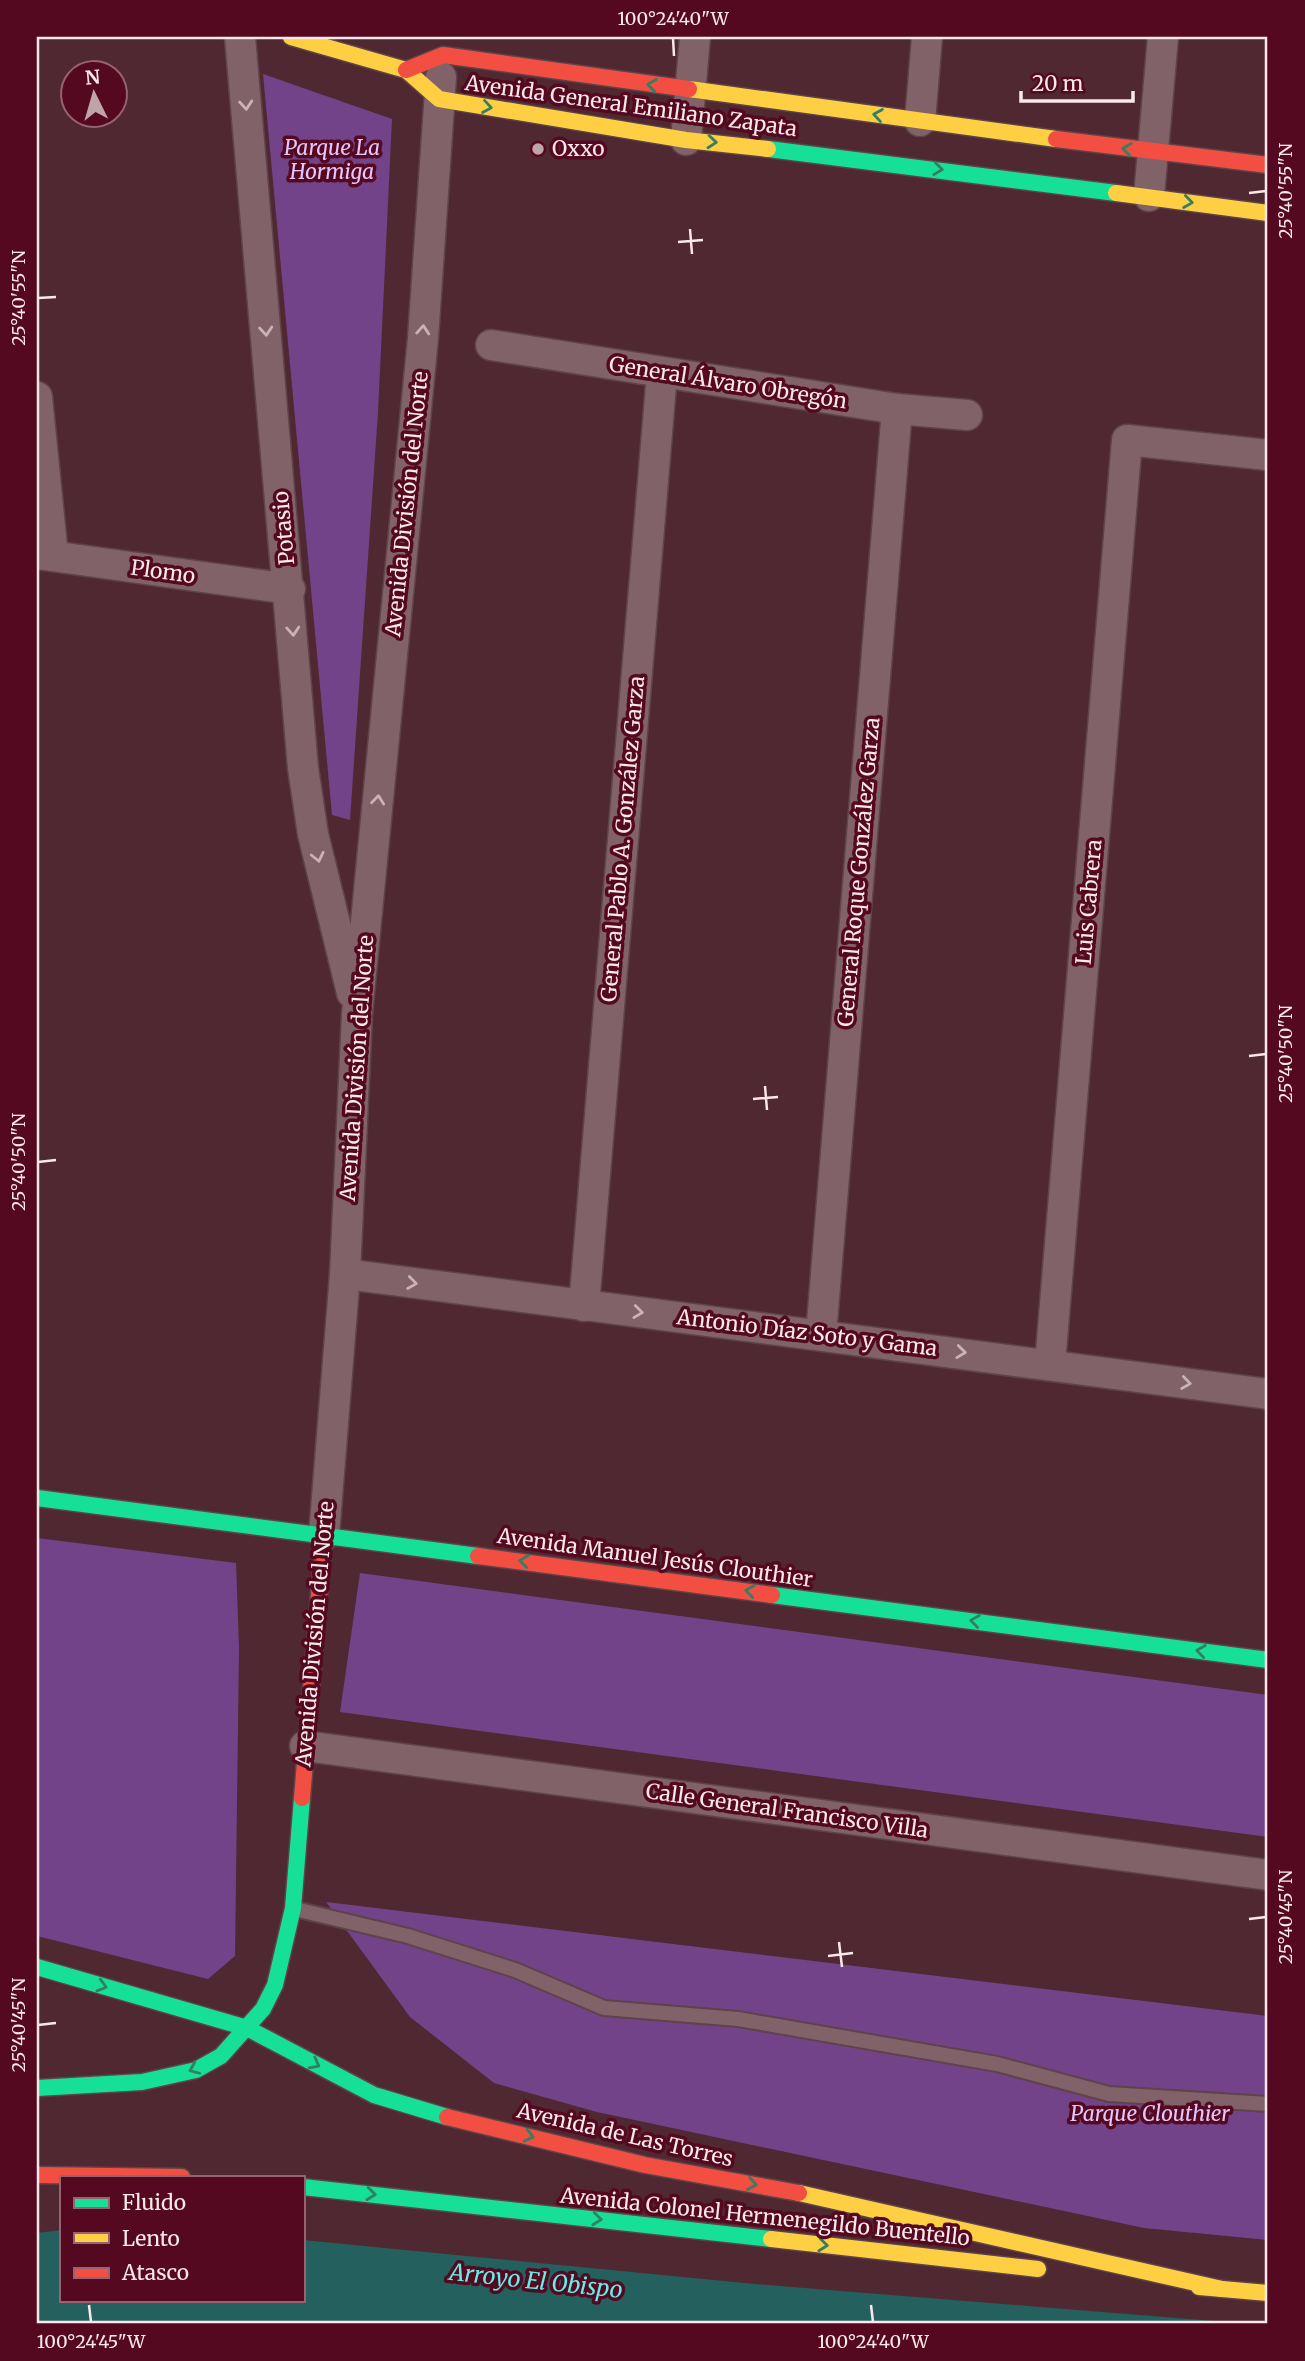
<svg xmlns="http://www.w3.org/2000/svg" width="1305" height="2361" font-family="Merriweather,serif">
  <rect width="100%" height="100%" fill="#502832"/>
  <g fill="#724389">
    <path d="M263 74 392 119 378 412 350 820 332 815Z"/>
    <path d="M37 1538 236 1563 239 1648 235 1956 208 1979 37 1936Z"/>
    <path d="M360 1573 1268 1695V1837L340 1712Z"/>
    <path d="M326 1902 1268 2016V2240L1144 2228 597 2112 494 2083 410 2017Z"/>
  </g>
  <path fill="#24605e" d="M61 2230V2300H303V2240L755 2284 1251 2324H37V2233Z"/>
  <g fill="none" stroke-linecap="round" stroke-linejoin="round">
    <defs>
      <path id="lane" d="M295 1909 408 1936 515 1970 604 2008 738 2019 997 2064 1109 2094 1268 2104"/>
      <g id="street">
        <path d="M240 37 303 768 313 834 352 993"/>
        <path d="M920 121 927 37"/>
        <path d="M686 140 695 37"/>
        <path d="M1149 196 1163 37"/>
        <path d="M491 345 897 409 967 415"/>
        <path d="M37 397 53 556"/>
        <path d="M37 554 290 589"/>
        <path d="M345 1274 1268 1394"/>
        <path d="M584 1306 662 373"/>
        <path d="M821 1335 897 409"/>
        <path d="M1050 1364 1127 440 1268 455"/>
        <path d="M324 1535 345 1274 357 1014 423 338 441 77"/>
        <path d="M305 1746 1268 1875"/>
      </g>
      <g id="fast">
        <path d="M768 149 1116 193"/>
        <path d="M37 1498 478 1556"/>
        <path d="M772 1595 1268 1660"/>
        <path d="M37 1967 247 2028 374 2095 447 2117"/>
        <path d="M37 2088 142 2082 196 2070 221 2056 263 2009 275 1985 293 1908 302 1798"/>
        <path d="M303 2187 771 2239"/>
      </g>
      <g id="slow">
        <path d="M291 37 406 70 439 99 686 140 768 149"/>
        <path d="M689 89 1056 139"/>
        <path d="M1116 193 1268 213"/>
        <path d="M799 2193 1222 2289"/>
        <path d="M771 2239 1038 2269"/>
        <path d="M1199 2287 1268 2293"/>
      </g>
      <g id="jam">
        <path d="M406 70 443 55 689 89"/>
        <path d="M1056 139 1268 165"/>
        <path d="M478 1556 772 1595"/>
        <path d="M302 1798 324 1535"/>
        <path d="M447 2117 645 2165 799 2193"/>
        <path d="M37 2175 182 2177"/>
      </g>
    </defs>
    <use href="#lane" stroke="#5e4349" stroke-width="18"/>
    <use href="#street" stroke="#5e4349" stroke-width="33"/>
    <use href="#fast" stroke="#5e4349" stroke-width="19"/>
    <use href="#slow" stroke="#5e4349" stroke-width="19"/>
    <use href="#jam" stroke="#5e4349" stroke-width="19"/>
    <use href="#lane" stroke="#806268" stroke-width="14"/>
    <use href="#street" stroke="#806268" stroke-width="30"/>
    <use href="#fast" stroke="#16e098" stroke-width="16"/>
    <use href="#slow" stroke="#ffcf43" stroke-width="16"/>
    <use href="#jam" stroke="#f24e42" stroke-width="16"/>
  </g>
  <defs><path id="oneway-chevron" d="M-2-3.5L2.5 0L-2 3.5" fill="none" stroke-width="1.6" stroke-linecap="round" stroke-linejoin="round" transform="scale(1.75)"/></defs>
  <g stroke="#327f62">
    <use href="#oneway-chevron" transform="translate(652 85) rotate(-172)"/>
    <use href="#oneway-chevron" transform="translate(487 107) rotate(9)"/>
    <use href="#oneway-chevron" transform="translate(878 115) rotate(-171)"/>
    <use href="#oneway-chevron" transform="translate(712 142) rotate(5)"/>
    <use href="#oneway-chevron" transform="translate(1127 149) rotate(-173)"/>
    <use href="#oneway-chevron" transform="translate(938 169) rotate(7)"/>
    <use href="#oneway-chevron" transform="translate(1188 202) rotate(8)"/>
    <use href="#oneway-chevron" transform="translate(524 1561) rotate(-172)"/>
    <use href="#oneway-chevron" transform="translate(750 1591) rotate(-172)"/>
    <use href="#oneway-chevron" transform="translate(975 1621) rotate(-172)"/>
    <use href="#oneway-chevron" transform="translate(1201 1651) rotate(-172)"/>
    <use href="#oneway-chevron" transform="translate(102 1986) rotate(16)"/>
    <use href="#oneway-chevron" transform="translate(315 2064) rotate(28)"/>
    <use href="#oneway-chevron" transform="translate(194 2069) rotate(157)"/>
    <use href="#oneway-chevron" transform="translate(529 2136) rotate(14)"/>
    <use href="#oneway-chevron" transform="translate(752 2184) rotate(10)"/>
    <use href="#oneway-chevron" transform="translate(371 2194) rotate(6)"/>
    <use href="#oneway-chevron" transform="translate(597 2219) rotate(6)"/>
    <use href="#oneway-chevron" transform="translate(823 2245) rotate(6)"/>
  </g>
  <g stroke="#cab2b6">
    <use href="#oneway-chevron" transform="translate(246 105) rotate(85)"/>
    <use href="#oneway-chevron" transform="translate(423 330) rotate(-86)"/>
    <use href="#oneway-chevron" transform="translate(266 331) rotate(85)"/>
    <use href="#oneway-chevron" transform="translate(293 631) rotate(86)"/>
    <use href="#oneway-chevron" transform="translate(378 800) rotate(-84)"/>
    <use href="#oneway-chevron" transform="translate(318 857) rotate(77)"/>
    <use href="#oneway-chevron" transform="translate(412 1283) rotate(8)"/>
    <use href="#oneway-chevron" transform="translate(638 1312) rotate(7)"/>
    <use href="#oneway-chevron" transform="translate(961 1352) rotate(7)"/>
    <use href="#oneway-chevron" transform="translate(1186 1383) rotate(8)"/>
  </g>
  <path fill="none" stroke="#fbe8ea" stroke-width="2.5" d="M673 38 674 56M1249 193 1266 191M690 229 692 254M678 242 703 240M38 298 56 297M1249 1056 1266 1054M765 1086 767 1110M753 1099 778 1097M38 1162 56 1160M1249 1919 1266 1917M839 1942 842 1967M828 1956 853 1953M38 2025 56 2023M89 2305 91 2322M871 2305 873 2322"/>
  <circle fill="#bfa5aa" stroke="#540920" stroke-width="2.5" cx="538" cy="149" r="7"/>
  <g text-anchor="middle" stroke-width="7" stroke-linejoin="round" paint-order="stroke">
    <g font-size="21" fill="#fbe8ea" stroke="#540920">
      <text transform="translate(631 106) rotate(8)" y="7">Avenida General Emiliano Zapata</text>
      <text transform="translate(728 383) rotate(9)" y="7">General Álvaro Obregón</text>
      <text transform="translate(407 504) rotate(-84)" y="7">Avenida División del Norte</text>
      <text transform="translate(284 528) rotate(-95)" y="7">Potasio</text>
      <text transform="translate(163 572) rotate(8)" y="7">Plomo</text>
      <text transform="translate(623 839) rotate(-85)" y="7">General Pablo A. González Garza</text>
      <text transform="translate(859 872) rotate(-85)" y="7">General Roque González Garza</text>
      <text transform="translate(1089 902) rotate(-85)" y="7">Luis Cabrera</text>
      <text transform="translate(357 1068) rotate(-86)" y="7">Avenida División del Norte</text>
      <text transform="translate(807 1333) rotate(7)" y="7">Antonio Díaz Soto y Gama</text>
      <text transform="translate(655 1558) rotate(8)" y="7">Avenida Manuel Jesús Clouthier</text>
      <text transform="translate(315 1634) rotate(-85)" y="7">Avenida División del Norte</text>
      <text transform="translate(787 1811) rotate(8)" y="7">Calle General Francisco Villa</text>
      <text transform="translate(625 2135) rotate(13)" y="7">Avenida de Las Torres</text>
      <text transform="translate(765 2217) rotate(6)" y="7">Avenida Colonel Hermenegildo Buentello</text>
    </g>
    <g font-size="21" font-style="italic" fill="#e4c6fb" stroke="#540920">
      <text x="332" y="155">Parque La<tspan x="332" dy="24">Hormiga</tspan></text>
      <text x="1150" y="2121">Parque Clouthier</text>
    </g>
    <g font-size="21" fill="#fbe8ea" stroke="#540920" text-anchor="start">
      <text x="552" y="156">Oxxo</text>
    </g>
    <g font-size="23" font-style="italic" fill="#66efe8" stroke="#540920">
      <text transform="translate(536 2281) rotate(6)" y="8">Arroyo El Obispo</text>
    </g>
  </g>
  <rect width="1305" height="2361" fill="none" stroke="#540920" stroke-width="77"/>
  <rect x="60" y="2176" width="245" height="126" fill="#540920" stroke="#976271" stroke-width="2"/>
  <rect x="74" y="2198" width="35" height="10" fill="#16e098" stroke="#976271" stroke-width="2"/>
  <text x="122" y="2210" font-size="21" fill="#fbe8ea">Fluido</text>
  <rect x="74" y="2233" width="35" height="10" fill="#ffcf43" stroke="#976271" stroke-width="2"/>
  <text x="122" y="2246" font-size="21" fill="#fbe8ea">Lento</text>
  <rect x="74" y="2268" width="35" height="10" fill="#f24e42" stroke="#976271" stroke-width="2"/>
  <text x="122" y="2280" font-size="21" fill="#fbe8ea">Atasco</text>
  <g transform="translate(94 94) rotate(355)"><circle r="33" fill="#540920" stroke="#976271" stroke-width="2"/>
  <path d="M0-5L12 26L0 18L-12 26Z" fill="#bfa5aa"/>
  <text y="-10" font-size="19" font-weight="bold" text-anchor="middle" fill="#fbe8ea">N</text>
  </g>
  <path d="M1021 91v10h112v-10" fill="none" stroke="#fbe8ea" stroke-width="3.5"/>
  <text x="1032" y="91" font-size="21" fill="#fbe8ea" stroke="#540920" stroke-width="5" paint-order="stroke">20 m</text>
  <rect x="38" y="38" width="1228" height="2284" fill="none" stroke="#fbe8ea" stroke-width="2.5"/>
  <g font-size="18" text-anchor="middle" fill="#fbe8ea">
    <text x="673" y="25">100°24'40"W</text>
    <text transform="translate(1286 191) rotate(-90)" y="6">25°40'55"N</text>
    <text transform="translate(19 298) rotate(-90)" y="6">25°40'55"N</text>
    <text transform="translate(1286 1054) rotate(-90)" y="6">25°40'50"N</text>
    <text transform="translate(19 1162) rotate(-90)" y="6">25°40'50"N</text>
    <text transform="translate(1286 1917) rotate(-90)" y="6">25°40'45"N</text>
    <text transform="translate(19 2025) rotate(-90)" y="6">25°40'45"N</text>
    <text x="91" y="2348">100°24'45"W</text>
    <text x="873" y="2348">100°24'40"W</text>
  </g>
</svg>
